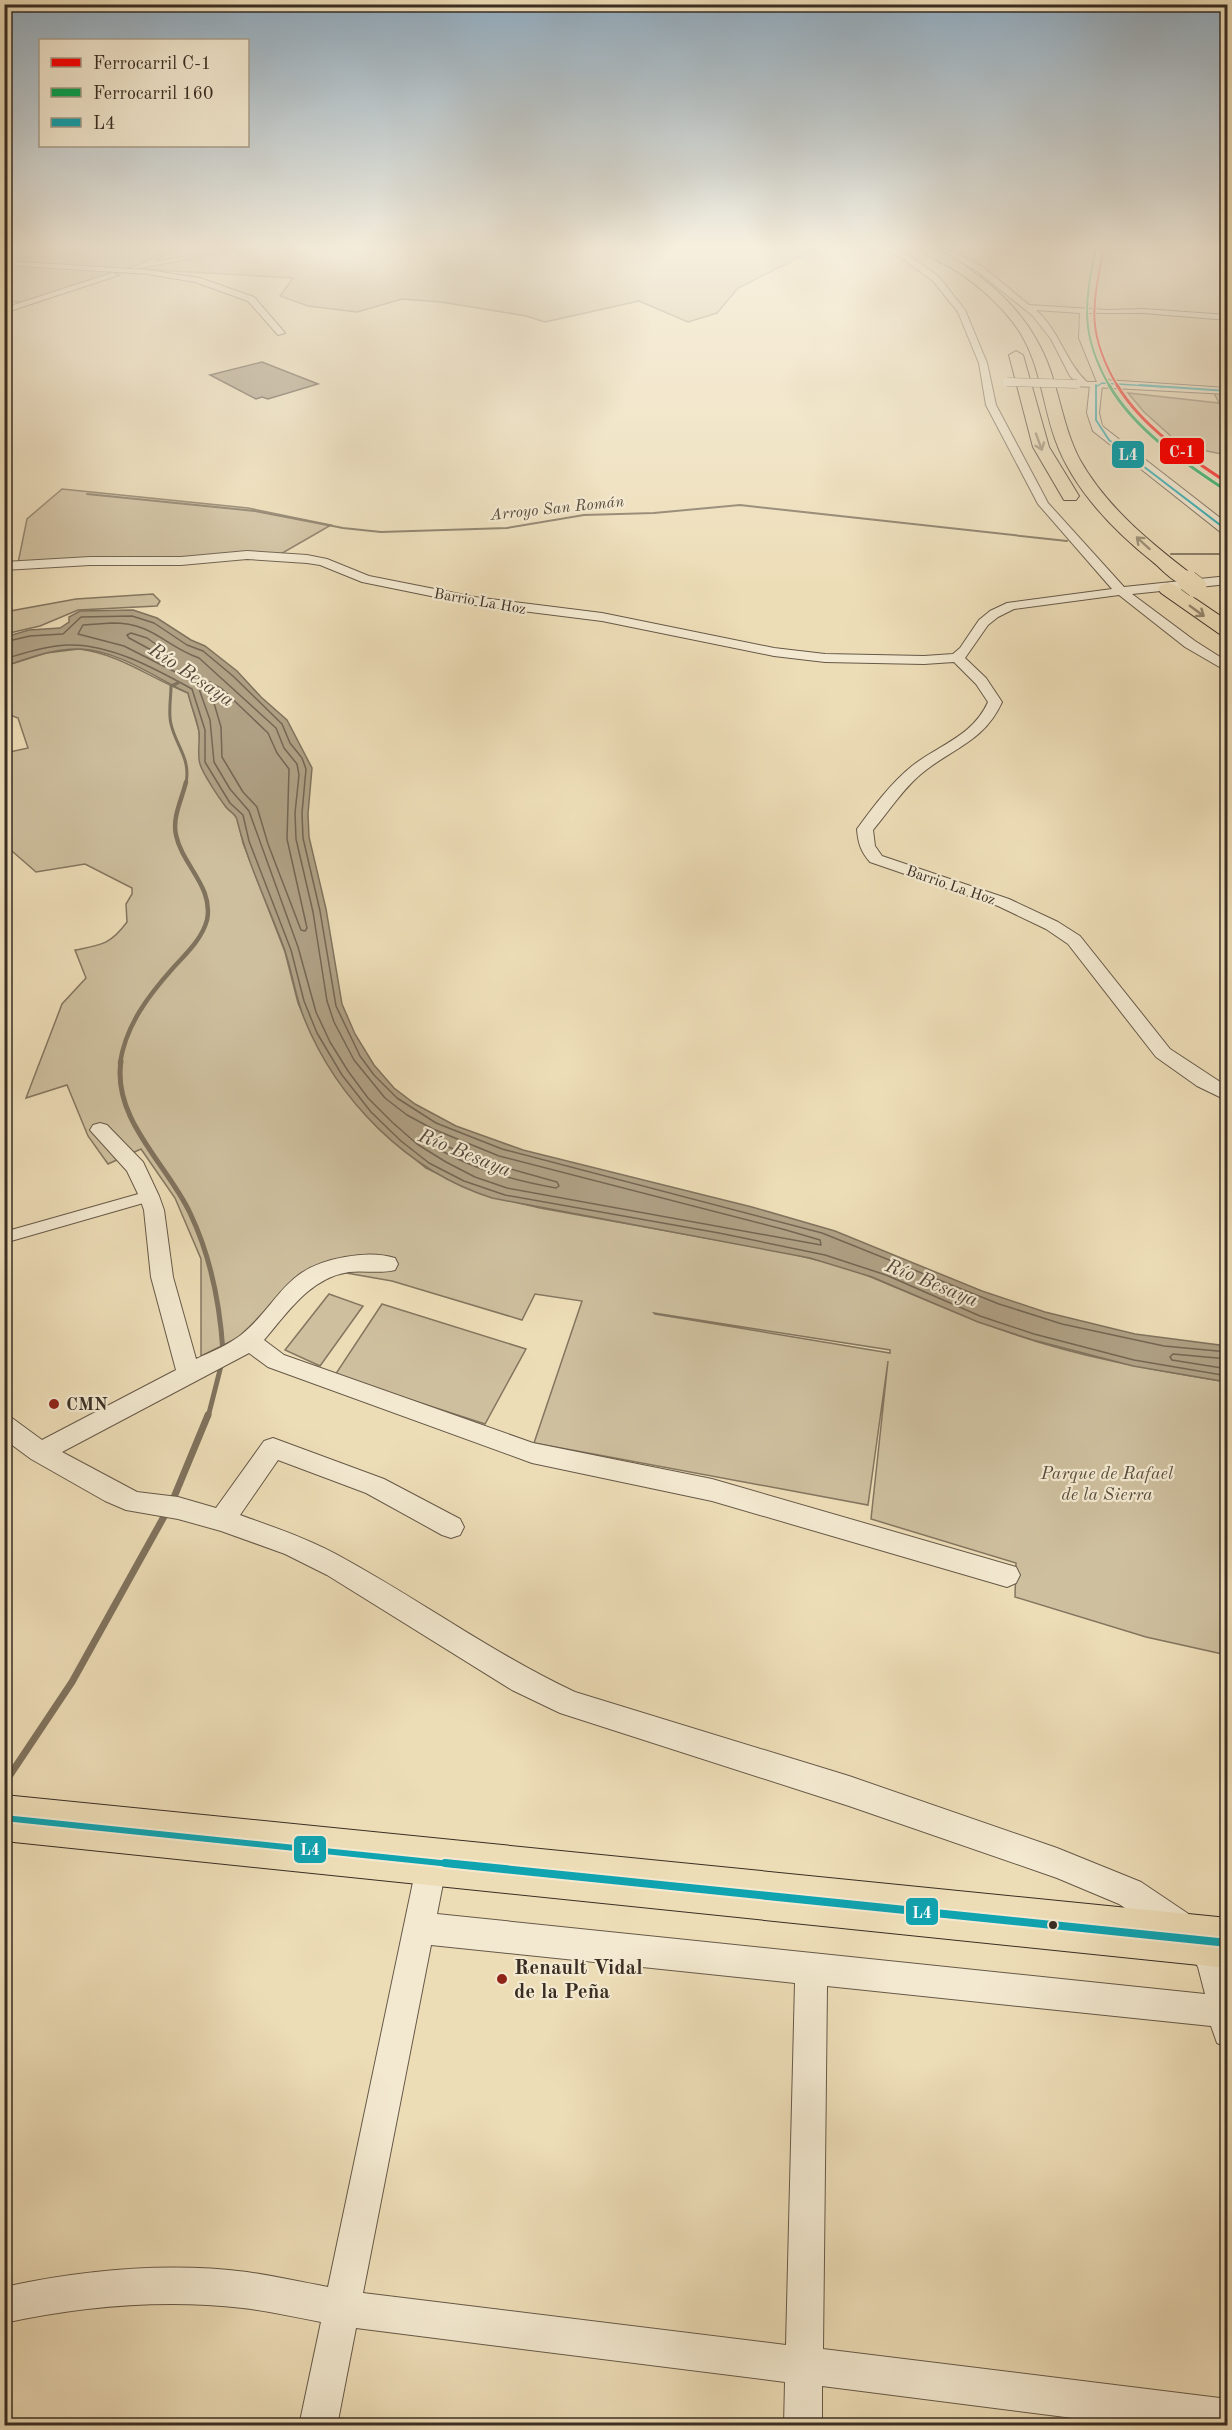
<svg xmlns="http://www.w3.org/2000/svg" width="1232" height="2430" font-family="'Old Standard TT',serif">
  <rect width="100%" height="100%" fill="#edddb7"/>
  <filter id="stains"><feTurbulence type="fractalNoise" baseFrequency=".00333" numOctaves="4"/><feColorMatrix values="0 0 0 0 .2 0 0 0 0 .09 0 0 0 0 .02 0 0 0 .5 -.17"/></filter>
  <radialGradient id="worn" r=".72"><stop offset=".6" stop-color="#630" stop-opacity="0"/><stop offset="1" stop-color="#630" stop-opacity=".3"/></radialGradient>
  <g fill="#cebf9e" stroke="#847660" stroke-width="1.5" fill-rule="evenodd">
    <path d="M4 248H170C155 257 139 267 121 269L5 261Z"/>
    <path d="M174 248H237L154 261Z"/>
    <path d="M243 248H818L738 288 717 313 688 322 639 301 545 322 526 316 441 302 402 299 357 312 308 306 280 296 293 278 139 269Z"/>
    <path d="M4 263 120 271 24 303 5 300Z"/>
    <path d="M1213 391 1227 392V455L1182 446 1144 412 1128 393 1219 403Z"/>
    <path d="M62 489 248 508 331 525 279 555 18 563 27 519Z"/>
    <path d="M153 594 160 601 157 606 78 610 40 626 5 634V612L76 599Z"/>
    <path d="M79 649C120 654 150 678 188 693L199 731 200 745 217 792 226 807 237 817 243 843 285 952 298 1003 312 1036 337 1079 378 1128 426 1168 481 1194 540 1208 784 1252 849 1268C901 1289 952 1313 1005 1331 1077 1357 1153 1370 1227 1382V1655L1146 1637 1015 1597 1016 1563 871 1519 888 1361 868 1505 534 1443 582 1301 535 1294 522 1320 392 1281 312 1267 238 1338 201 1356V1259L175 1198 141 1149 108 1164 88 1136 67 1085 26 1098 62 1004 86 978 75 950C101 945 110 945 127 922L126 904 132 894V888L85 864 36 872 5 845V753L28 748 18 718 5 713V666L46 653ZM654 1313 890 1350V1353L655 1314Z"/>
    <path d="M329 1294 363 1306 320 1366 285 1350Z"/>
    <path d="M382 1304 526 1349 485 1424 335 1375Z"/>
  </g>
  <path fill="#b0a185" stroke="#80735e" stroke-width="1.5" d="M133 610 157 618 191 640 205 646 237 671 261 697 287 720 312 768 308 814 309 837 326 909 342 1004 355 1034 374 1065 394 1088 415 1104 456 1126 523 1150 752 1207 835 1231 982 1291 1045 1312 1135 1334 1227 1346V1382L1133 1366 1033 1340 978 1322 872 1277 810 1258 492 1198C407 1171 337 1100 304 1018 295 995 292 971 284 948 268 905 248 864 237 820 236 814 230 812 226 807 219 798 203 774 200 764 197 755 200 742 199 732 197 719 191 706 188 693 154 677 119 651 81 649 55 648 29 658 5 666V637L29 630 60 628 69 622V617L80 611Z"/>
  <g fill="none" stroke-linecap="round" stroke-linejoin="round">
    <g stroke="#746754" stroke-width="1.5">
      <path d="M112 623C154 623 163 645 199 658L276 728 284 748 297 764 299 775 295 813 296 839 313 912 327 1001 334 1022 354 1060 385 1098 407 1115 433 1129 499 1156 786 1230 820 1240 821 1245 507 1188 475 1177 446 1162 417 1144 392 1122 368 1098 348 1071 330 1042 316 1012 298 947 249 811 230 789 214 762 210 720 198 686 193 681 124 646 78 634 83 625Z"/>
      <path d="M131 633 147 638 171 655V658L168 659 129 638 127 635Z"/>
      <path d="M4 642 30 636 63 634 81 617 132 616 154 623 187 645 203 651 233 676 282 724 290 743 302 758 306 769 302 813 303 838 320 911 336 1006 360 1056 374 1075 397 1098 436 1123 502 1149 822 1233 999 1304 1062 1324 1164 1346 1228 1352"/>
      <path d="M4 659C25 653 46 646 67 645 109 643 156 669 192 689L205 730V762L230 803 243 815 249 841 291 950 304 1001 317 1033 342 1075 371 1112 401 1141 429 1163 464 1181 505 1195 719 1233 825 1255 886 1275 980 1316 1034 1334 1134 1360 1228 1376"/>
      <path d="M210 682 222 689 268 733 277 753 289 769 287 839 307 928 305 931 301 930 268 844 257 807 243 792 222 757 221 727 209 686Z"/>
      <path d="M435 1142 496 1165 557 1182 559 1186 556 1188C512 1180 472 1169 433 1146Z"/>
      <path d="M1228 1359 1173 1354 1170 1357 1172 1360 1228 1369"/>
    </g>
    <g stroke="#80735e" stroke-width="2">
      <path d="M957 248H979"/>
      <path d="M1087 248H1097"/>
      <path d="M1116 250 1131 248"/>
      <path d="M87 494 255 511 343 528 381 532 507 528 584 515 654 513 740 505 1067 541"/>
      <path d="M1171 554H1228"/>
    </g>
    <path stroke="#80735e" stroke-width="3" d="M178 683 171 686C171 699 168 712 171 724 176 746 191 759 186 783"/>
    <path stroke="#80735e" stroke-width="4.5" d="M120 1063C126 1025 148 996 173 968 186 954 202 939 207 920 214 887 182 865 176 835 172 817 182 799 186 782"/>
    <g stroke="#80735e" stroke-width="5">
      <path d="M121 1061C112 1119 167 1164 190 1213 211 1257 220 1304 223 1352"/>
      <path d="M208 1417 222 1362"/>
    </g>
    <g stroke="#80735e" stroke-width="7">
      <path d="M172 1502 208 1415"/>
      <path d="M4 1784 72 1682 166 1513"/>
    </g>
  </g>
  <path fill="#978970" stroke="#392d23" stroke-width="1.5" d="M262 362 318 384 268 399 262 397 256 399 210 375Z"/>
  <g fill="none" stroke-linecap="round" stroke-linejoin="round">
    <defs>
      <path id="pedestrian" d="M149 1191 156 1196 154 1200 4 1243V1232Z"/>
      <g id="minor">
        <path d="M883 248H893L909 255 939 277 965 310 987 363 996 405 1048 503 1124 587 1228 576V584L1132 594 1195 641 1228 662V672L1185 647 1119 595 1014 609 998 617 988 625 965 658 986 678 1002 702C984 742 952 748 921 774 902 790 889 811 873 830L875 846 882 856 1009 899 1058 922 1080 936 1170 1049 1228 1087V1101L1197 1086 1156 1057 1068 944 1046 929 998 906 870 862C861 852 858 843 857 829 873 807 891 783 912 766 939 745 973 736 988 702L976 684 954 662 924 664 825 662 774 656 602 621 475 605 362 582 320 565 307 563 247 559 181 565H90L4 570V562L90 557H181L247 551 307 555 327 559 369 576 475 597 602 613 774 648 825 654 924 656 953 654 960 648 979 620 990 611 1007 603 1112 589 1038 504 986 405 979 363 958 312 933 281 903 259Z"/>
        <path d="M937 248H946L983 267 1029 305 1107 310 1143 309 1228 315V320L1143 313H1088C1083 337 1095 360 1105 380L1228 388V394L1074 386 1072 384 1076 382 1070 376 1051 339 1033 316 977 271ZM1036 310 1080 313 1079 338 1097 382H1087C1066 363 1059 330 1036 310Z"/>
        <path d="M1228 248V251L1204 253 1196 258 1192 256 1202 249Z"/>
        <path d="M4 261 148 270 200 278 254 297 285 333 278 335 248 301 195 282 148 274 4 265Z"/>
        <path d="M112 273 119 275 4 313V308Z"/>
        <path d="M100 1123 107 1125 143 1162 159 1196 164 1210 173 1277 196 1359C211 1352 228 1345 241 1335 282 1301 282 1268 345 1257 361 1254 379 1253 395 1258L398 1264 395 1270C380 1274 364 1270 349 1272 310 1278 288 1312 264 1340L284 1355 533 1443 712 1479 1016 1567 1020 1575 1016 1583 1007 1587 712 1501 532 1463 268 1367 249 1353 62 1452 137 1492 178 1497 216 1508 264 1441 273 1438 384 1479 460 1519 464 1527 460 1535 451 1538 442 1535 366 1493 278 1460 240 1515C276 1528 312 1540 345 1559 423 1602 494 1654 575 1692L849 1776 1057 1848 1141 1882 1211 1929 1218 1940 1228 1962V2048L1217 2043 1211 2026 827 1986 823 2349 1228 2399V2426H1136L822 2386V2426H784L785 2382 356 2328 337 2426H299L321 2322C295 2317 269 2311 243 2308 164 2299 82 2306 4 2323V2287C83 2270 167 2262 247 2272 274 2276 301 2282 328 2287L417 1863 421 1852 432 1848 443 1852 447 1863 437 1914 1205 1994 1198 1967 1189 1951 1119 1904 1057 1878 849 1806 560 1713 512 1690 327 1575 285 1554 221 1531 178 1519 126 1510 105 1501 31 1459 4 1439V1415L12 1418 42 1440 176 1370 151 1277 144 1210 139 1196 127 1171 90 1130 93 1125ZM431 1945 795 1983 786 2345 363 2293Z"/>
      </g>
      <path id="tertiary" d="M1096 382 1102 385 1099 413 1102 426 1228 524V535L1223 534 1093 431 1087 413 1090 385Z"/>
      <path id="trunk" d="M4 1795 1228 1918V1968L4 1841Z"/>
      <g id="motorway">
        <path d="M919 248C939 247 956 259 972 271 1012 299 1041 335 1054 382 1062 408 1067 436 1080 460 1107 508 1152 544 1195 577L1197 581 1195 585C1178 589 1165 572 1153 562 1113 530 1072 488 1055 439 1042 402 1040 361 1017 328 1001 305 980 287 958 272 946 264 929 258 919 248Z"/>
        <path d="M1016 351 1023 355 1049 447 1079 496 1076 500H1064L1033 447 1009 355Z"/>
        <path d="M1168 583 1175 585 1228 621V637L1221 635 1161 593 1158 589 1161 585Z"/>
      </g>
    </defs>
    <use href="#pedestrian" stroke="#665948" stroke-width="2"/>
    <use href="#minor" stroke="#665948" stroke-width="2"/>
    <use href="#tertiary" stroke="#665948" stroke-width="2"/>
    <use href="#trunk" stroke="#392d23" stroke-width="2"/>
    <use href="#motorway" stroke="#392d23" stroke-width="2"/>
    <use href="#pedestrian" fill="#f3e9d0" fill-rule="evenodd"/>
    <use href="#minor" fill="#f3e9d0" fill-rule="evenodd"/>
    <use href="#tertiary" fill="#f3e9d0" fill-rule="evenodd"/>
    <use href="#trunk" fill="#edddb7" fill-rule="evenodd"/>
    <use href="#motorway" fill="#edddb7" fill-rule="evenodd"/>
    <defs>
      <path id="minor-bridge" d="M1007 382 1077 384"/>
      <path id="motorway-bridge" d="M1188 581 1196 587"/>
    </defs>
    <use href="#minor-bridge" stroke="#665948" stroke-width="9" stroke-linecap="butt"/>
    <use href="#motorway-bridge" stroke="#392d23" stroke-width="22" stroke-linecap="butt"/>
    <use href="#minor-bridge" stroke="#f3e9d0" stroke-width="8"/>
    <use href="#motorway-bridge" stroke="#edddb7" stroke-width="21"/>
    <defs>
      <path id="bus-1-far3" d="M1096 387 1102 383 1164 387"/>
      <g id="bus-1-far2">
        <path d="M1096 385V420L1109 440 1228 531"/>
        <path d="M1140 385 1228 391"/>
      </g>
      <path id="bus-1-far1" d="M4 1818 460 1865"/>
      <path id="bus-1" d="M445 1863 1228 1943"/>
    </defs>
    <use href="#bus-1-far3" stroke="#f3e9d0" stroke-width="3"/>
    <use href="#bus-1-far2" stroke="#f3e9d0" stroke-width="4.5"/>
    <use href="#bus-1-far1" stroke="#f3e9d0" stroke-width="10"/>
    <use href="#bus-1" stroke="#f3e9d0" stroke-width="12"/>
    <use href="#bus-1-far3" stroke="#10a3b0" stroke-width="1.5"/>
    <use href="#bus-1-far2" stroke="#10a3b0" stroke-width="2"/>
    <use href="#bus-1-far1" stroke="#10a3b0" stroke-width="6"/>
    <use href="#bus-1" stroke="#10a3b0" stroke-width="8"/>
    <defs>
      <path id="rail-1-far1" d="M1104 248C1092 306 1086 333 1118 387"/>
      <path id="rail-1" d="M1117 385C1142 427 1188 457 1228 483"/>
      <path id="rail-2-far1" d="M1096 248C1084 304 1080 335 1110 387"/>
      <path id="rail-2" d="M1109 385C1135 430 1182 461 1224 489"/>
    </defs>
    <use href="#rail-1-far1" stroke="#f3e9d0" stroke-width="4"/>
    <use href="#rail-1" stroke="#f3e9d0" stroke-width="5"/>
    <use href="#rail-2-far1" stroke="#f3e9d0" stroke-width="4"/>
    <use href="#rail-2" stroke="#f3e9d0" stroke-width="5"/>
    <use href="#rail-1-far1" stroke="#f00" stroke-width="2"/>
    <use href="#rail-1" stroke="#f00" stroke-width="3"/>
    <use href="#rail-2-far1" stroke="#00a651" stroke-width="2"/>
    <use href="#rail-2" stroke="#00a651" stroke-width="3"/>
  </g>
  <defs><path id="oneway-shaft" d="M-6 0H5M1.5-3L5.5 0L1.5 3" fill="none" stroke-width="1.6" stroke-linecap="round" stroke-linejoin="round" transform="scale(1.5)"/></defs>
  <g stroke="#93856d">
    <use href="#oneway-shaft" transform="translate(1039 442) rotate(70)"/>
    <use href="#oneway-shaft" transform="translate(1143 543) rotate(-138)"/>
    <use href="#oneway-shaft" transform="translate(1197 611) rotate(36)"/>
  </g>
  <linearGradient id="sky" x2="0" y2="1"><stop stop-color="#91acc0"/><stop offset="0.42" stop-color="#f7f0df"/><stop offset="1" stop-color="#f7f0df" stop-opacity="0"/></linearGradient>
  <rect width="1232" height="588" fill="url(#sky)"/>
  <g fill="#8f2418" stroke="#f3e9d0" stroke-width="2">
    <circle cx="54" cy="1404" r="6"/>
    <circle cx="502" cy="1979" r="6"/>
  </g>
  <circle fill="#392d23" stroke="#f3e9d0" stroke-width="2" cx="1053" cy="1925" r="5"/>
  <g text-anchor="middle" stroke-width="4.5" stroke-linejoin="round" paint-order="stroke">
    <g font-size="15" fill="#392d23" stroke="#f3e9d0">
      <text transform="translate(480 601) rotate(10)" y="5">Barrio La Hoz</text>
      <text transform="translate(951 885) rotate(19)" y="5">Barrio La Hoz</text>
    </g>
    <g font-size="16" font-style="italic" fill="#574a3c" stroke="#f3e9d0">
      <text transform="translate(557 507) rotate(-6)" y="6">Arroyo San Román</text>
    </g>
    <g font-size="18" font-weight="bold" fill="#392d23" stroke="#f3e9d0" text-anchor="start">
      <text x="66" y="1410">CMN</text>
    </g>
    <g font-size="18" font-style="italic" fill="#574a3c" stroke="#f3e9d0">
      <text x="1107" y="1479">Parque de Rafael<tspan x="1107" dy="21">de la Sierra</tspan></text>
    </g>
    <g font-size="20" font-style="italic" fill="#574a3c" stroke="#f3e9d0">
      <text transform="translate(192 674) rotate(34)" y="7">Río Besaya</text>
      <text transform="translate(465 1152) rotate(22)" y="7">Río Besaya</text>
      <text transform="translate(932 1282) rotate(22)" y="7">Río Besaya</text>
    </g>
    <g font-size="21" font-weight="bold" fill="#392d23" stroke="#f3e9d0" text-anchor="start">
      <text x="514" y="1974">Renault Vidal<tspan x="514" dy="24">de la Peña</tspan></text>
    </g>
  </g>
  <g stroke="#f3e9d0" stroke-width="2">
    <rect x="1159" y="437" width="46" height="28" rx="6" fill="#f00"/>
    <rect x="1111" y="440" width="34" height="29" rx="6" fill="#10a3b0"/>
    <rect x="293" y="1835" width="34" height="29" rx="6" fill="#10a3b0"/>
    <rect x="905" y="1897" width="34" height="29" rx="6" fill="#10a3b0"/>
  </g>
  <g font-size="16" text-anchor="middle" font-weight="bold" fill="#fff">
    <text x="1182" y="457">C-1</text>
    <text x="1128" y="460">L4</text>
    <text x="310" y="1855">L4</text>
    <text x="922" y="1918">L4</text>
  </g>
  <rect width="1232" height="2430" fill="none" stroke="#edddb7" stroke-width="24"/>
  <rect x="6" y="6" width="1220" height="2418" fill="none" stroke="#392d23" stroke-width="3"/>
  <rect x="12" y="12" width="1208" height="2406" fill="none" stroke="#392d23" stroke-width="1.5"/>
  <rect x="39" y="39" width="210" height="108" fill="#f3e9d0" stroke="#a99e8b" stroke-width="1.5"/>
  <rect x="51" y="58" width="30" height="9" fill="#ff0000" stroke="#a99e8b" stroke-width="1.5"/>
  <text x="93" y="69" font-size="18" fill="#392d23">Ferrocarril C-1</text>
  <rect x="51" y="88" width="30" height="9" fill="#00a651" stroke="#a99e8b" stroke-width="1.5"/>
  <text x="93" y="99" font-size="18" fill="#392d23">Ferrocarril 160</text>
  <rect x="51" y="118" width="30" height="9" fill="#10a3b0" stroke="#a99e8b" stroke-width="1.5"/>
  <text x="93" y="129" font-size="18" fill="#392d23">L4</text>
  <rect width="100%" height="100%" filter="url(#stains)"/>
  <rect width="100%" height="100%" fill="url(#worn)"/>
</svg>
